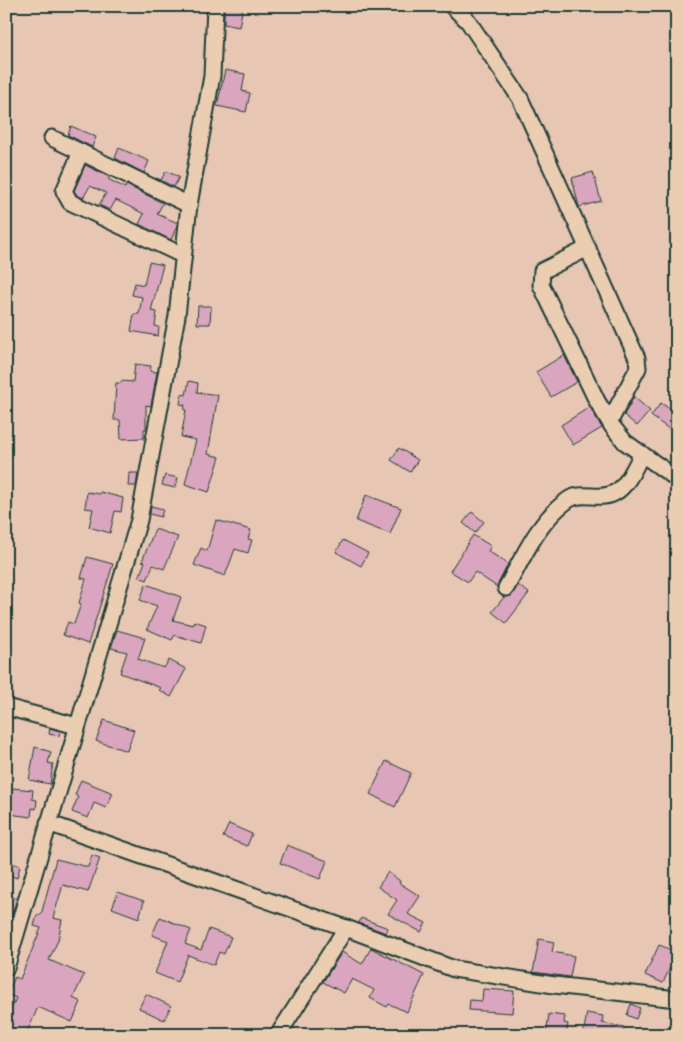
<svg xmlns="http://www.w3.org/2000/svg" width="683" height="1041" font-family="Itim,sans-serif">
  <rect width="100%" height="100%" fill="#e8c6b4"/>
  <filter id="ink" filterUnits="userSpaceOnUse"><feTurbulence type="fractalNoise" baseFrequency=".02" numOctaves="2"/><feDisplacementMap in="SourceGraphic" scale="10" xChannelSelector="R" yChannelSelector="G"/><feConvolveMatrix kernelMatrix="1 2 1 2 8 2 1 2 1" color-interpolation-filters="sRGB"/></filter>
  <g filter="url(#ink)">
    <g fill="#daa5be" stroke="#1f3d34">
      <path d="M224 6H243L239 27 224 24Z"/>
      <path d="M225 70 245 74 242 91 250 93 246 112 217 106Z"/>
      <path d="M71 126 96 137 92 147 68 135Z"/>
      <path d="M119 148 149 161 144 173 115 158Z"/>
      <path d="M85 165 110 177 108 179 125 188 126 185 163 203 157 214 178 223 171 240 139 224 144 214 116 200 110 210 99 205 106 193 90 186 83 198 77 195 74 191Z"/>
      <path d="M166 171 179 177 174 187 156 178 161 180Z"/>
      <path d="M593 172 601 201 579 207 572 178Z"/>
      <path d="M149 262 163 265 151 311 157 312 155 326 159 327 158 336 131 331 134 314H139L142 297 132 295 135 283 144 285Z"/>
      <path d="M198 306H211L210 324H197Z"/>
      <path d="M564 355 577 382 551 397 536 372Z"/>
      <path d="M135 364 151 366 150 371 157 372 151 406 146 405V429H144V438L121 439 120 420H114L116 383H121L122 381 133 382Z"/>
      <path d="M189 381 198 383 197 392 218 395 208 454 220 457 209 492 185 484 196 440 181 437 186 410H184L185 405 180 404 182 394 186 395Z"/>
      <path d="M634 397 650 411 637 426 624 415Z"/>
      <path d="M661 403 677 414V418L669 429 651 416Z"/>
      <path d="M590 407 602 428 573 445 561 425Z"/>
      <path d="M399 448 418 460 410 472 391 460Z"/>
      <path d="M129 473H138L136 486H128Z"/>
      <path d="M165 475 178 478 175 488 162 485Z"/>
      <path d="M87 492 100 494V492L123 498 121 512 115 511 110 533 89 527 93 509 85 508Z"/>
      <path d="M366 495 401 508 390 534 356 521Z"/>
      <path d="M151 506 163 509 161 517 150 514Z"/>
      <path d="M472 512 484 522 475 533 463 523Z"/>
      <path d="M216 520 251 530 248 539 252 540 248 553 235 549 225 576 194 565 201 548 207 551Z"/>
      <path d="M155 529 178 537 164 569 153 565 147 580 139 577 145 562 142 561Z"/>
      <path d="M473 535 491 546 488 551 508 564 497 587 475 572 468 582 450 571Z"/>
      <path d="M343 540 368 553 361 566 336 552Z"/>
      <path d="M87 557 113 564 88 644 63 635 68 622 74 624 81 604 79 603 86 579 81 578Z"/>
      <path d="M146 584 181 597 173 620 193 625 194 621 206 625 201 643 175 635 172 640 147 629 157 606 140 600Z"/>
      <path d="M518 585 529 593 506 623 492 612 504 597 511 596Z"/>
      <path d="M117 630 145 638 138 659 164 668 169 660 186 669 171 697 159 690 161 688 120 673 127 652 111 648Z"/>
      <path d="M104 720 134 730 127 751 96 741Z"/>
      <path d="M50 728 60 731 59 736 49 734Z"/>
      <path d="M35 747 51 752 48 763 53 764 50 784 29 780Z"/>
      <path d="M386 761 411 773 395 807 370 794Z"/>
      <path d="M81 780 113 793 106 808 94 803 88 818 72 812 78 797 75 795Z"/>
      <path d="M12 788 33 790 32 799 37 800 36 809 32 808 31 817 9 814Z"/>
      <path d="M229 824 252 834 247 846 223 837Z"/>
      <path d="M287 845 327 861 320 879 280 863Z"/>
      <path d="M92 855 100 858 88 892 63 885 53 918 62 920 58 940 49 960 84 975 73 998 81 1002 72 1022 38 1007 26 1035H6V1021L16 998 7 994 15 977 20 979 41 928 34 926 37 915H41L56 859 88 867Z"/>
      <path d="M10 862 20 866 17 878 6 874Z"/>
      <path d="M388 872 400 881 399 883 420 896 408 914 426 923 421 932 388 914 397 900 378 887Z"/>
      <path d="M118 892 144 901 139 918 112 908Z"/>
      <path d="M6 894 17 899 7 928H6Z"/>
      <path d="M160 917 191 930 185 944 201 950 209 929 231 937 224 954 219 952 214 965 188 955 177 982 155 973 168 941 152 935Z"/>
      <path d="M361 918 388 928 386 933 359 923Z"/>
      <path d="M539 939 554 942 552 952 574 956 570 977 533 972Z"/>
      <path d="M659 945 677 952 663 983 645 975Z"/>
      <path d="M371 948 424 975 407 1012 389 1004 387 1007 370 998 374 990 352 979 344 993 323 982 342 952 362 964Z"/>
      <path d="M483 989 514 991 512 1013 469 1010 470 1000 482 1001Z"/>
      <path d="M146 994 171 1006 164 1020 139 1008Z"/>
      <path d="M631 1004 640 1008 636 1019 627 1015Z"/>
      <path d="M587 1013 603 1016 602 1023 624 1027 622 1035H583Z"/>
      <path d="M549 1014 565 1016 564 1023 568 1024 566 1035H546Z"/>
    </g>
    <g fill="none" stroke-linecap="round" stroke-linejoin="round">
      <defs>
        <g id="minor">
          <path d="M452 6 468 21 520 98 637 358 638 368 610 421"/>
          <path d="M52 138 189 205"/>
          <path d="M81 152 64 191 70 202 182 255"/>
          <path d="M588 248 542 271 541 285 597 401 612 426 625 442 677 479"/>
          <path d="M506 588C523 558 538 521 568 500 582 490 601 502 616 492 628 485 635 466 642 454"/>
          <path d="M6 707 77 726"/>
          <path d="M48 823 346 928 454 969 554 985 677 999"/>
          <path d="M6 968 139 520 177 316 189 205 212 76 215 6"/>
          <path d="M278 1035 346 928"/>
        </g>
      </defs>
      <use href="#minor" stroke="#1f3d34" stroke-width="19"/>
      <use href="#minor" stroke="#ebceb2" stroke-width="15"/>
    </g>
  </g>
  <rect width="683" height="1041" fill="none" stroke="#ebceb2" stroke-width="25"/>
  <rect x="12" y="12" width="658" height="1016" fill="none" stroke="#1f3d34" stroke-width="2" filter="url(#ink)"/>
</svg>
